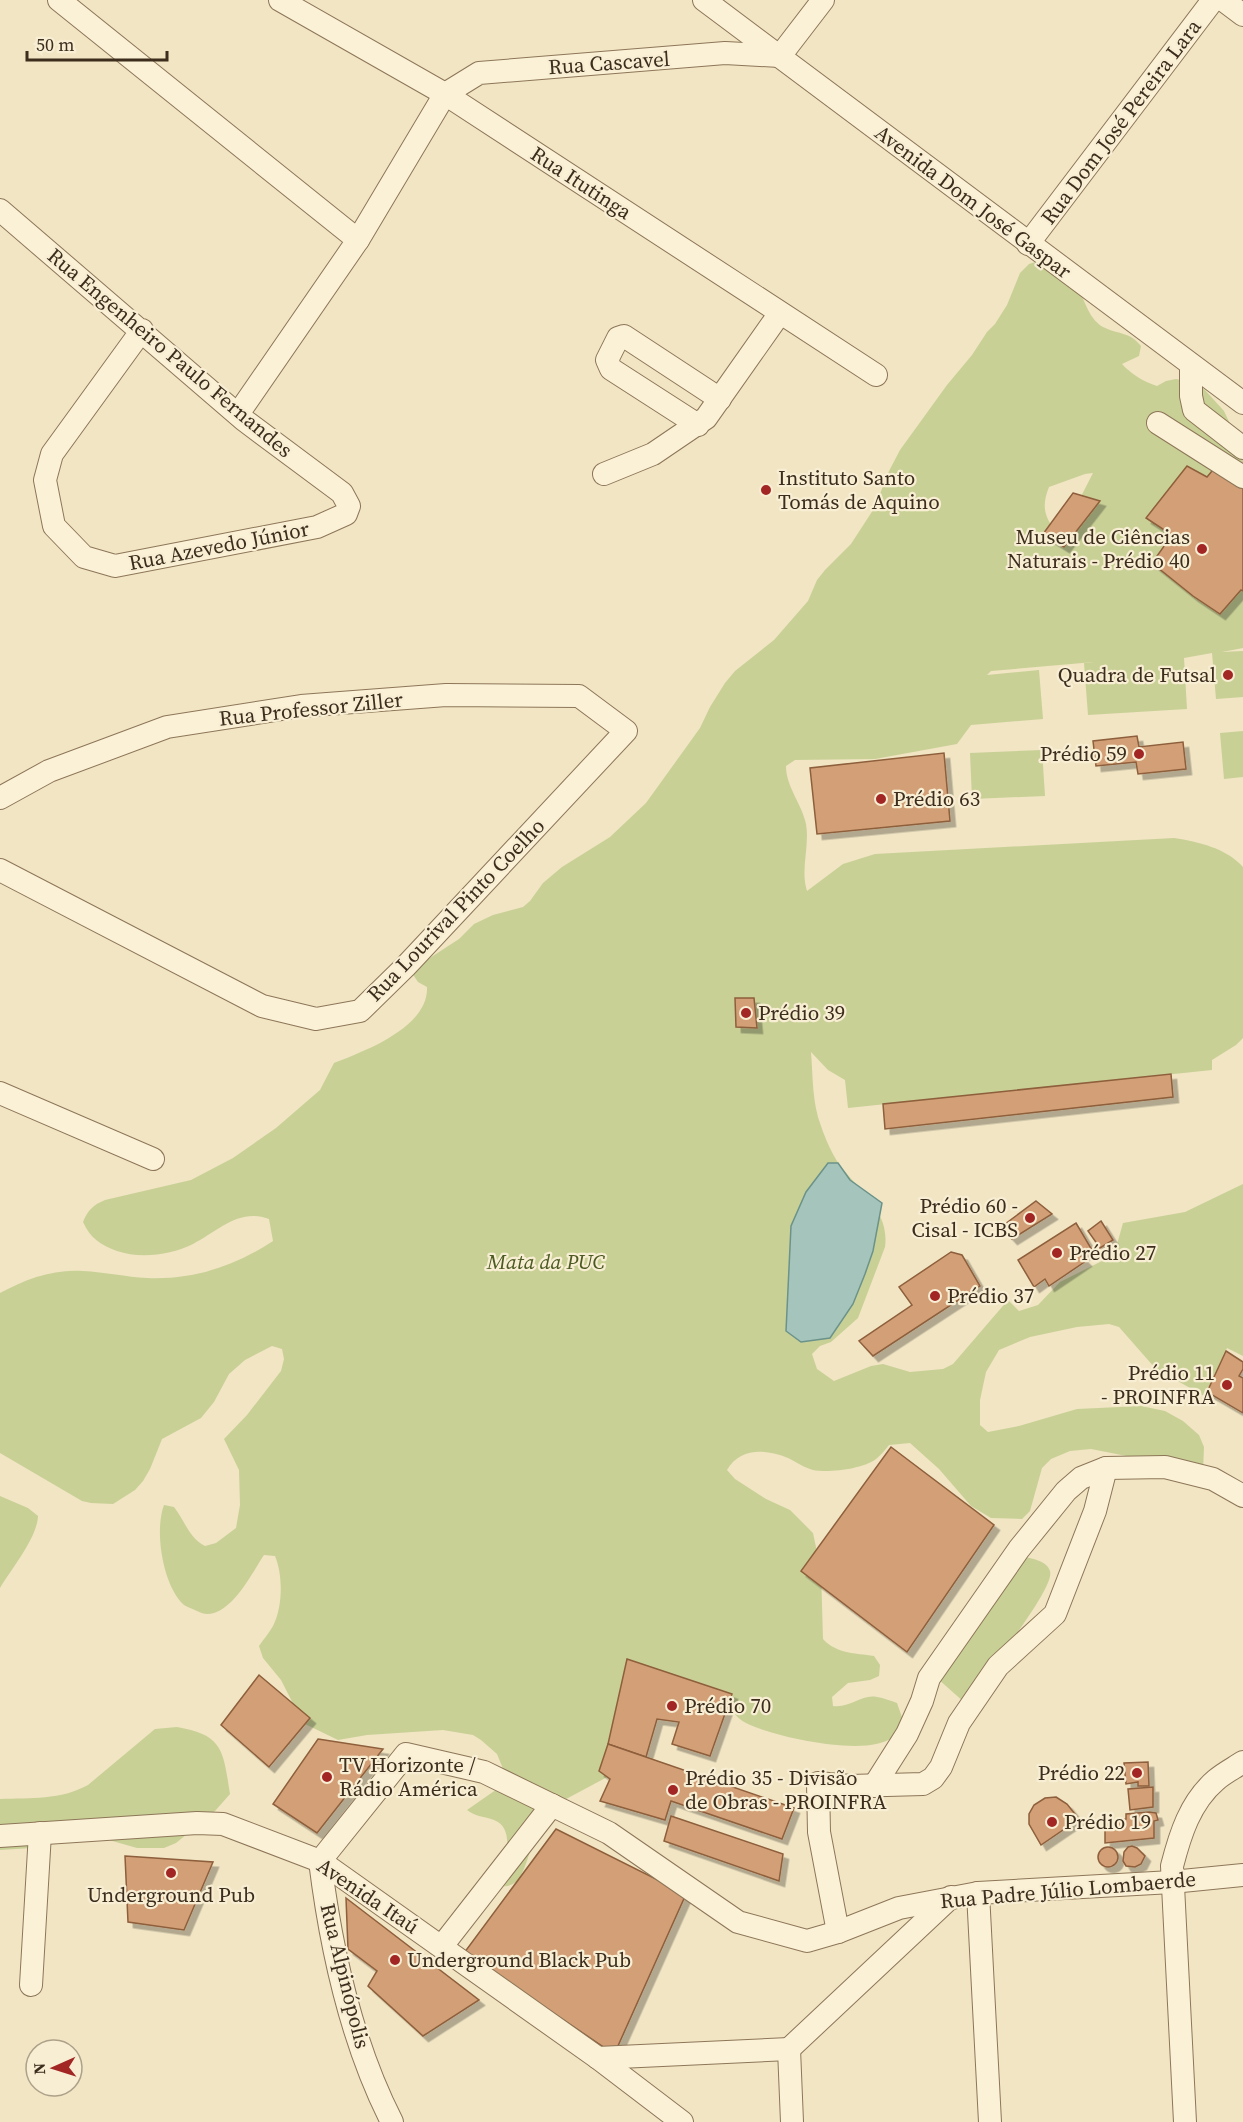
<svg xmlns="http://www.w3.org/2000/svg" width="1243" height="2122" font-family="'Source Serif 4',serif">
  <defs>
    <filter id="shadow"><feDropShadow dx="5.5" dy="5.5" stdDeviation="0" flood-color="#0004"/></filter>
  </defs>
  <rect width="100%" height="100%" fill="#f1e5c3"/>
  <g fill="#c8d096" fill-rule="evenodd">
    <path d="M1039 261C1048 266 1069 276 1075 284 1085 297 1087 318 1103 327 1119 335 1129 331 1141 346L1139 356 1122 364C1131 374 1144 382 1157 386L1166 381 1176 379 1195 383 1204 389 1224 411 1243 452V648L1222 652 1243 651V697L1216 699 1212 653 1184 658 1187 709 1088 715 1084 663 1094 662 991 671 987 675 1039 670 1043 719 971 725 957 744 875 759 795 760 786 766C786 787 802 804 806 824 810 846 800 869 807 891L843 864 875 854 1174 838C1199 842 1226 848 1243 867V1038L1236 1045 1212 1060V1070L848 1108 845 1080 828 1070 811 1052C813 1076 812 1103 821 1126 825 1138 832 1154 839 1164 858 1190 890 1210 885 1247L858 1318 831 1342 820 1346 812 1354 817 1369 834 1381 871 1366 883 1364 910 1372 943 1369 953 1364 1008 1300 1019 1311 1038 1305 1060 1282 1114 1255 1123 1223 1185 1212 1243 1184V1356L1227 1348 1204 1396 1155 1368 1119 1327 1109 1324 1077 1327 1030 1337 999 1350 986 1372 980 1400V1425L988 1432 1019 1426 1077 1409 1141 1406 1165 1411 1183 1421 1199 1435 1204 1447 1203 1471 1091 1449 1070 1451 1051 1459 1042 1468 1030 1511 1022 1519 991 1518 971 1506 939 1469 910 1443 889 1445C885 1450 881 1455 876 1459 863 1469 829 1473 813 1470 805 1468 796 1462 788 1458 766 1449 740 1447 727 1470L735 1479 766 1499 790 1510 813 1533 821 1571 823 1639C837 1654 855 1653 874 1656L880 1665 879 1676 870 1680 848 1683 832 1697 833 1706C852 1708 861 1694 877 1697 884 1698 891 1701 897 1703L904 1723C901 1727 897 1734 893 1737 868 1758 773 1737 746 1723 735 1718 730 1705 719 1699 703 1689 682 1683 664 1676L641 1752 624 1768 540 1813C536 1828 527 1871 517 1881 512 1886 506 1886 499 1887 503 1868 518 1829 494 1820 484 1816 476 1817 467 1810L500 1787 506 1776 497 1754 481 1740 473 1735 443 1730 367 1735 338 1740 303 1723 281 1680 263 1658 259 1646C263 1640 269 1633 273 1626 283 1607 283 1575 275 1556L264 1555C252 1573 236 1606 214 1613 207 1615 203 1614 197 1611 193 1609 187 1607 184 1605 163 1586 154 1531 164 1505L174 1507C185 1521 189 1538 205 1546L216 1543 236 1528 240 1505 239 1470 224 1439 247 1415 281 1371 284 1359 282 1349 272 1346 245 1360 229 1374 214 1402 201 1418 162 1439 150 1469 143 1481 135 1490 113 1504 91 1503 82 1501 0 1453V1293C26 1279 53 1269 83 1271 105 1272 126 1277 147 1278 194 1280 235 1266 273 1241L269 1219C239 1208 218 1231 193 1244 171 1255 140 1259 117 1251 101 1245 90 1238 83 1222 88 1210 93 1205 105 1200L191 1180 233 1158 276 1128 320 1090 334 1063C365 1051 429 1027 427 987L418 982 412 973 419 965 459 939 474 924 493 915 523 907 530 901 543 883 562 867 610 837 646 803 700 728 710 707 725 683 735 671 774 640 808 601 817 580 825 570 851 544 875 507 888 473 900 450 947 385 972 355 987 332 995 324 1007 305 1020 273 1029 264ZM1093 473 1068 522 1051 525C1043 512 1043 502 1049 487L1085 474Z"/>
    <path d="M1243 731V777L1224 779 1220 733Z"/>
    <path d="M1042 750 1045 796 972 799 970 753Z"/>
    <path d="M0 1496 28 1508 38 1516C37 1538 12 1568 0 1588Z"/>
    <path d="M1023 1557C1032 1558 1047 1561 1050 1571 1056 1589 979 1682 965 1703L937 1678Z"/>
    <path d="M177 1727C224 1735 223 1751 230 1794L215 1811 176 1843 164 1848H137L102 1838 77 1834 32 1848 0 1850V1799C30 1798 61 1800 88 1785L155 1729Z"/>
  </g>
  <path fill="#a5c4bc" stroke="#6b938a" stroke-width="1.5" d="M828 1163H838L850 1180 882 1203 873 1251 865 1274 853 1304 830 1338 801 1342 786 1331 791 1226 806 1192Z"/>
  <g fill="#d29f76" stroke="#8e5f3c" stroke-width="1.5" filter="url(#shadow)">
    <path d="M1217 465 1243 485V591L1241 590 1220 614 1193 596 1152 563 1172 535 1146 518 1187 466 1207 477Z"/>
    <path d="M1073 493 1100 501 1064 547 1043 534Z"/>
    <path d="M1137 736 1139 747 1183 742 1186 769 1138 774 1136 762 1096 766 1093 741Z"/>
    <path d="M944 753 950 821 817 834 810 768Z"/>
    <path d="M735 998H754L757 1028 736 1027Z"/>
    <path d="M1171 1074 1173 1097 885 1129 883 1104Z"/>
    <path d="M1036 1201 1052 1214 1012 1239 1001 1227Z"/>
    <path d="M1101 1221 1113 1240 1100 1248 1088 1231Z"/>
    <path d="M1076 1223 1092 1250 1081 1256 1086 1261 1049 1286 1045 1279 1034 1287 1018 1260Z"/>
    <path d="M951 1252 962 1255 980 1286 873 1356 859 1341 912 1305 899 1287Z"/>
    <path d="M1226 1351 1243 1362V1369L1239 1376 1243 1378V1413L1207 1392Z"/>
    <path d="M891 1447 994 1525 907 1652 801 1571Z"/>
    <path d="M627 1659 732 1694 710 1756 672 1744 679 1722 657 1719 646 1757 608 1744Z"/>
    <path d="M259 1675 310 1718 269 1767 221 1725Z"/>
    <path d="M318 1739 383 1749 317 1833 273 1804Z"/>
    <path d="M608 1744 794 1808 782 1839 671 1801 665 1820 600 1801 610 1779 599 1771Z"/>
    <path d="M1148 1762 1149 1786H1138V1782L1126 1784 1124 1763Z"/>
    <path d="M1153 1787V1807L1130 1810 1128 1789Z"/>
    <path d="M1056 1797 1067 1804 1079 1819 1041 1845 1029 1824V1814L1034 1805 1045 1798Z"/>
    <path d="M1149 1812 1156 1813 1158 1820 1154 1821V1838L1105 1843V1821L1126 1819V1814Z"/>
    <path d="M671 1816 783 1854 779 1881 664 1841Z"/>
    <path d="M556 1829 686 1894 613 2057 608 2050 464 1953Z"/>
    <path d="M1132 1846 1137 1848 1145 1856 1141 1864 1135 1867 1126 1866 1123 1861 1124 1852 1128 1847Z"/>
    <circle cx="1108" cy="1857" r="10"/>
    <path d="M125 1856 213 1862 184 1930 128 1922Z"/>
    <path d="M346 1898 479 2000 423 2036 368 1986 377 1971 348 1949Z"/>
  </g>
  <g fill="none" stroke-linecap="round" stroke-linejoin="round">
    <defs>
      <g id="minor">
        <path d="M59 0 358 240"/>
        <path d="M280 0 445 94 876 375"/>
        <path d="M704 0 1243 403"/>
        <path d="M1223 0 1243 15"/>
        <path d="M0 210 244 420 342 493 349 506 346 514 317 527 115 566 84 557 54 526 45 480 52 454 142 330"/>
        <path d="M1028 244 1213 0"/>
        <path d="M1191 365V396L1194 410 1243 448"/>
        <path d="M238 414 358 240 445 94 479 73 725 53 780 56 823 0"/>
        <path d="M1158 423 1243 477"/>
        <path d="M698 425 611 369 607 360 618 338 624 336 720 399"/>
        <path d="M604 474 653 454 706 418 780 313"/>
        <path d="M0 798 49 771 167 727 301 706 446 695 579 696 626 731 405 967 360 1011 316 1019 262 1006 0 870"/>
        <path d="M0 1093 153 1159"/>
        <path d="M874 1786 907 1734 922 1701 929 1678 1019 1549 1066 1491 1081 1478 1106 1468 1165 1467 1213 1479 1243 1496"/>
        <path d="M0 1836 197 1823 223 1824 320 1861 598 2058 682 2122"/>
        <path d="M978 1893 990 2122"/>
        <path d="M838 1932 819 1832 818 1783 850 1786 923 1784 933 1778 941 1767 959 1723 998 1666 1055 1614 1095 1511 1106 1468"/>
        <path d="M442 1946 552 1805"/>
        <path d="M31 1985 40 1833"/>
        <path d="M789 2049 951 1897"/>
        <path d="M789 2049 792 2122"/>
        <path d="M598 2058 789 2049"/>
        <path d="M392 2122C351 2042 331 1950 320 1861L406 1754 484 1772 609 1833 738 1922 807 1941 838 1932 899 1908 978 1893 1172 1882 1243 1875"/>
        <path d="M1185 2122 1172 1866C1180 1835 1190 1802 1216 1780 1224 1773 1234 1768 1243 1762"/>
      </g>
    </defs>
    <use href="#minor" stroke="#8d7658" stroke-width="24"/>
    <use href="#minor" stroke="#fbf1d7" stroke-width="22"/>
  </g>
  <g fill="#a12624" stroke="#f8eed3" stroke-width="2">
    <circle cx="766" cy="490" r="6"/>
    <circle cx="1202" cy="549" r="6"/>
    <circle cx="1228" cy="675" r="6"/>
    <circle cx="1139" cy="754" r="6"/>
    <circle cx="881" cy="799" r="6"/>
    <circle cx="746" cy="1013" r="6"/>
    <circle cx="1030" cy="1218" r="6"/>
    <circle cx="1057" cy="1253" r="6"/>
    <circle cx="935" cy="1296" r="6"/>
    <circle cx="1227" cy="1385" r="6"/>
    <circle cx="672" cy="1706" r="6"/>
    <circle cx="1137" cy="1773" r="6"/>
    <circle cx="327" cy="1777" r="6"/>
    <circle cx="673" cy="1790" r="6"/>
    <circle cx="1052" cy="1822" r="6"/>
    <circle cx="171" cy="1873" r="6"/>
    <circle cx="395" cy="1960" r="6"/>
  </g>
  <g text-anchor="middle" stroke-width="4.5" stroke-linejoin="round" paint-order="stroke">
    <g font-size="21" fill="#3c2d1d" stroke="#f8eed3">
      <text transform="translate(609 63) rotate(-4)" y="7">Rua Cascavel</text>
      <text transform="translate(1121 122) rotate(-53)" y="7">Rua Dom José Pereira Lara</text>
      <text transform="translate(581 183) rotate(33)" y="7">Rua Itutinga</text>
      <text transform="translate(973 202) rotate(37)" y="7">Avenida Dom José Gaspar</text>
      <text transform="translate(170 353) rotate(40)" y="7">Rua Engenheiro Paulo Fernandes</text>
      <text transform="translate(219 546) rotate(-11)" y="7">Rua Azevedo Júnior</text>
      <text transform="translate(311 709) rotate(-6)" y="7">Rua Professor Ziller</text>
      <text transform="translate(456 910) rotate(-46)" y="7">Rua Lourival Pinto Coelho</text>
      <text transform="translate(1068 1890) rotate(-5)" y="7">Rua Padre Júlio Lombaerde</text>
      <text transform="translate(368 1896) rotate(34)" y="7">Avenida Itaú</text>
      <text transform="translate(345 1976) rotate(76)" y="7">Rua Alpinópolis</text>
    </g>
    <g font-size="21" fill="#3c2d1d" stroke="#f8eed3" text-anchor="start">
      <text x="778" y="485">Instituto Santo<tspan x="778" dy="24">Tomás de Aquino</tspan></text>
      <text x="1190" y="544" text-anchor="end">Museu de Ciências<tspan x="1190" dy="24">Naturais - Prédio 40</tspan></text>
      <text x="1216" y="682" text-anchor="end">Quadra de Futsal</text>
      <text x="1127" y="761" text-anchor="end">Prédio 59</text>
      <text x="893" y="806">Prédio 63</text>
      <text x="758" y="1020">Prédio 39</text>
      <text x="1018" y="1213" text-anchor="end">Prédio 60 -<tspan x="1018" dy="24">Cisal - ICBS</tspan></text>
      <text x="1069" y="1260">Prédio 27</text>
      <text x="947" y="1303">Prédio 37</text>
      <text x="1215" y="1380" text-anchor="end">Prédio 11<tspan x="1215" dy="24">- PROINFRA</tspan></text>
      <text x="684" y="1713">Prédio 70</text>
      <text x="339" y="1772">TV Horizonte /<tspan x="339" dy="24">Rádio América</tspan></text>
      <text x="1125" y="1780" text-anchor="end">Prédio 22</text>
      <text x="685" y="1785">Prédio 35 - Divisão<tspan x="685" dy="24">de Obras - PROINFRA</tspan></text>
      <text x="1064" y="1829">Prédio 19</text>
      <text x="171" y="1902" text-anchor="middle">Underground Pub</text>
      <text x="407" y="1967">Underground Black Pub</text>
    </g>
    <g font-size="21" font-style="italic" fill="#4b5a22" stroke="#f8eed3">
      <text x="546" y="1269">Mata da PUC</text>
    </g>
  </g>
  <g transform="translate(54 2068) rotate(267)"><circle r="28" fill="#f8eed3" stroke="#ada18a" stroke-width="1.5"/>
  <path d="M0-4.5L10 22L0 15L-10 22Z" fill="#a12624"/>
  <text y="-9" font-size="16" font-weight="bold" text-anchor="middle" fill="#3c2d1d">N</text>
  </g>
  <path d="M27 51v9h140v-9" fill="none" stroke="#3c2d1d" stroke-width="3"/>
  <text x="36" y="51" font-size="18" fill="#3c2d1d" stroke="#f8eed3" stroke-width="4.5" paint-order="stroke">50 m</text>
</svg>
